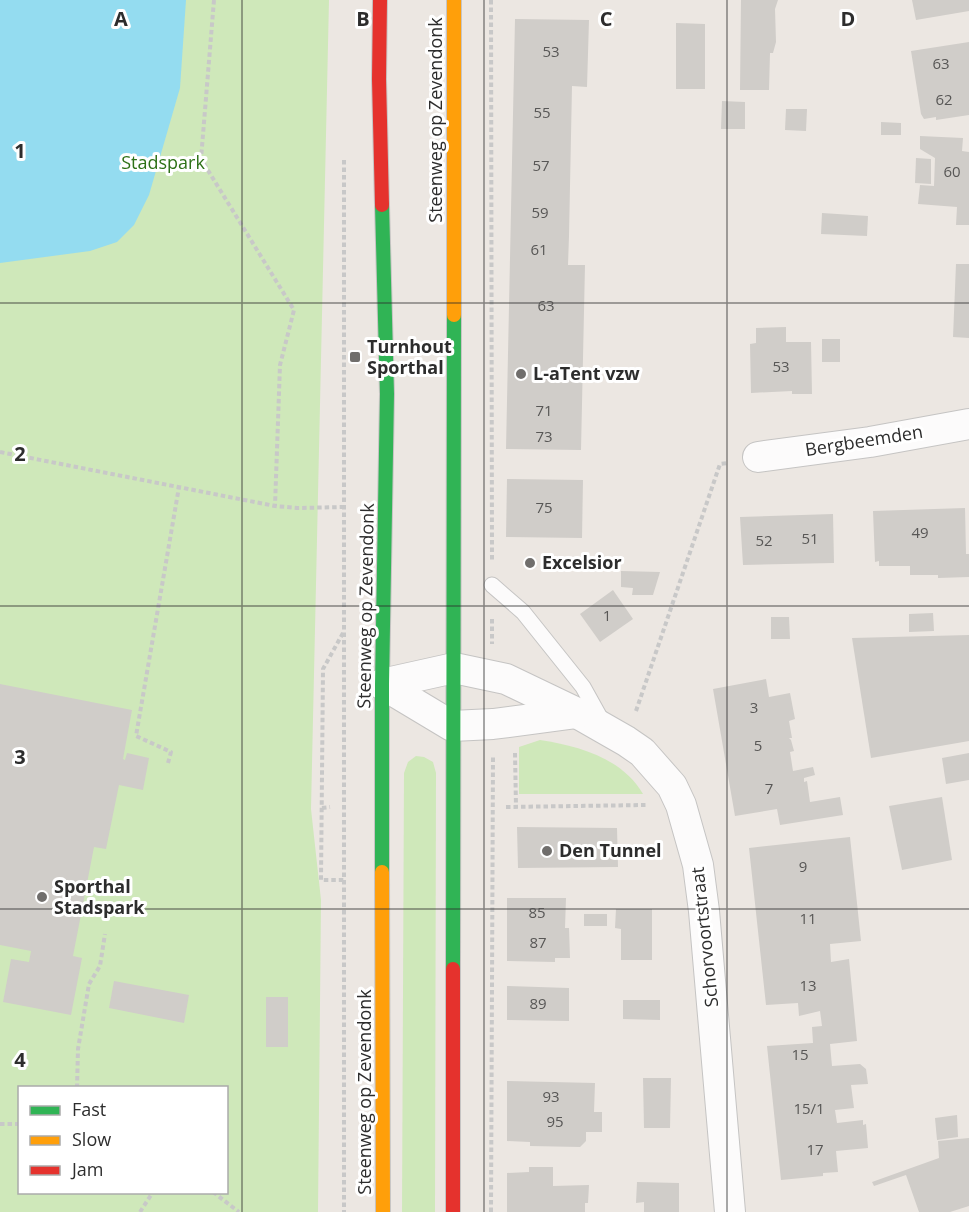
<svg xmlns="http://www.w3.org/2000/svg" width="969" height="1212" font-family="'Open Sans',sans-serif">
  <rect width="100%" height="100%" fill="#ece7e2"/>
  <g fill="#cfe8ba" fill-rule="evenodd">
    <path d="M0 0H329L311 809 321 900 318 1212H0ZM20 1088H226V1192H20Z"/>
    <path d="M540 740C579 746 622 758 643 794H519V747Z"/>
    <path d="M416 756 424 757 433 762 436 773 435 1212H402L404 773 408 762Z"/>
  </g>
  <path fill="#94dcf0" d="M0 0H186L180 88 149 195 134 225 117 242 90 251 0 263Z"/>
  <g fill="#d0cdc9">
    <path d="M741 0H778L775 9 776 42 773 53H770L769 90H740Z"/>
    <path d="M912 0H969V11L916 20Z"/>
    <path d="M515 19 589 20 587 87 572 86 569 236 568 265H585L581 450 506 449Z"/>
    <path d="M676 23 705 24V89H676Z"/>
    <path d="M969 42V115L936 120V117L924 119 921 114 911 51Z"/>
    <path d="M722 101 745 102V129H721Z"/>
    <path d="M786 109H807L806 131 785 130Z"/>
    <path d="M881 122 901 123V135H881Z"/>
    <path d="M920 136 963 138 962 151 969 152V225H956L957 207 918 204 920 185 934 186 935 158 920 149Z"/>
    <path d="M916 158 931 159V184L915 183Z"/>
    <path d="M822 213 868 216 867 236 821 234Z"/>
    <path d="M956 264H969V338L953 337Z"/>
    <path d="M786 327V342H811L812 394H792V391L751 393 750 344 756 343V328Z"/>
    <rect x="822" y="339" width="18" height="23"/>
    <path d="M507 479 583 480 582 538 506 537Z"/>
    <path d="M965 508 966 554H969V577L938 578V575H910V566H879V561L875 562 873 511Z"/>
    <path d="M833 514 834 563 743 565 740 517Z"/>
    <path d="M621 571 660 572 653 595H632L633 588 621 587Z"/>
    <path d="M613 590 633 619 600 642 580 614Z"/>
    <path d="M933 613 934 631 909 632V614Z"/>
    <path d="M771 617H789L790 639H771Z"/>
    <path d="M969 635V741L871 758 852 638Z"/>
    <path d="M766 679 769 697 790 693 795 719 789 721 792 738H789L791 740 794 751 790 752 793 771 813 767 815 775 804 778V782L807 781 810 802 840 797 843 815 780 825 777 809 735 816 713 689Z"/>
    <path d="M0 684 132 710 123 759 125 760 127 753 149 758 143 790 119 785 106 849 94 847 73 956 82 958 71 1015 3 1002 11 959 29 962 31 951 0 945Z"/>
    <path d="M969 753V780L946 784 942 758Z"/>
    <path d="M942 797 952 860 902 870 889 806Z"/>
    <path d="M517 827 617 828 618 867 518 868Z"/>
    <path d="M850 837 861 941 830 944 831 962 849 959 857 1041 830 1044 832 1066 860 1064 866 1069 868 1084 851 1085 854 1108 835 1110 837 1123 863 1120V1125L866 1124 868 1148 836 1151 838 1172 823 1173V1176L781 1180 767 1046 813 1043 812 1027 822 1026 820 1011 799 1016 798 1003 766 1005 749 848Z"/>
    <path d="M507 898H566L565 928H569L570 958H555V962L507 961Z"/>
    <path d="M616 909H652V960H621V929L615 928Z"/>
    <rect x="584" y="914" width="23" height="12"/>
    <path d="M114 981 189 995 184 1023 109 1008Z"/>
    <path d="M507 986 569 988V1021L507 1020Z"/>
    <rect x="266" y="997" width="22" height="50"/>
    <path d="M623 1000H660V1020L623 1019Z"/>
    <path d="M643 1078H671L670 1128H644Z"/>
    <path d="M507 1081 595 1083 594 1112H602V1132H586V1141L580 1147 530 1146V1142L507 1141Z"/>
    <path d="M957 1115 958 1137 937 1140 935 1118Z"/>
    <path d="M969 1138V1206L950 1212H919L906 1175 874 1186 872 1182 939 1158 938 1141Z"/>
    <path d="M529 1167H553V1186L589 1185 588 1203H585V1212H507V1173L529 1172Z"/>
    <path d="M637 1182 679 1183V1212H644V1202L636 1203Z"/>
  </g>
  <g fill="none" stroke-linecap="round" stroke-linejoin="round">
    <defs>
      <path id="lane" d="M492 585 523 612 583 687 603 723"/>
      <g id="street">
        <path d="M758 457 870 442 969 424"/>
        <path d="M382 684 454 668 506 679 577 713 626 741 642 752 672 786 681 805 698 865 704 911 730 1212"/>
        <path d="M382 684 452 726 493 724 577 713"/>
      </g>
      <g id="fast">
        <path d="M382 205 387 394 382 684V872"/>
        <path d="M453 969 454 315"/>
      </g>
      <g id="slow">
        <path d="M454 315V0"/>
        <path d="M382 872 383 1212"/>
      </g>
      <g id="jam">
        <path d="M380 0 379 79 382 205"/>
        <path d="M453 1212V969"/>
      </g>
    </defs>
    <use href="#lane" stroke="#c5c4c3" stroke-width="17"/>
    <use href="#street" stroke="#c5c4c3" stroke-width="32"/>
    <use href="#fast" stroke="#c6c4c3" stroke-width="16"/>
    <use href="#slow" stroke="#c6c4c3" stroke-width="16"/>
    <use href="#jam" stroke="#c6c4c3" stroke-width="16"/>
    <g stroke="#c8c8c8" stroke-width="4" stroke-dasharray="4.5 3" stroke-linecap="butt">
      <path d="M214 0 201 159 294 310 280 365 275 506"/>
      <path d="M491 0 492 560"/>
      <path d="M344 160V1212"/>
      <path d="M0 452 275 506 297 508 344 507"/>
      <path d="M492 619V644"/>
      <path d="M343 633 323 669 321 880H346"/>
      <path d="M636 711 720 464 728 463"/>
      <path d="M515 753 516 807"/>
      <path d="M168 763 171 752 136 736 179 487"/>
      <path d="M506 807 646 805"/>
      <path d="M322 808 330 807"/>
      <path d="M77 1088 78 1049 89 984 100 966 105 934"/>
      <path d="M0 1124H20"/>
      <path d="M213 1192 239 1212"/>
      <path d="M140 1212 153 1192"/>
      <path d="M491 1212 493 757"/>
    </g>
    <use href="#lane" stroke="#fcfbfb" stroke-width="15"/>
    <use href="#street" stroke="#fcfbfb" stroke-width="30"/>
    <use href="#fast" stroke="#30b455" stroke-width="14"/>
    <use href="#slow" stroke="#ff9f0a" stroke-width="14"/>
    <use href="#jam" stroke="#e5322d" stroke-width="14"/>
  </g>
  <path fill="none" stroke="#2d2d2d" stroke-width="1.5" stroke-opacity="0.55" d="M242 0V1212M484 0V1212M727 0V1212M0 303H969M0 606H969M0 909H969"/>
  <g fill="#706e6c" stroke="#fff" stroke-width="2">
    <rect x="349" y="351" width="12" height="12" rx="3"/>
    <circle cx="521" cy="374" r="6"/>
    <circle cx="530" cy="563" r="6"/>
    <circle cx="547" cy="851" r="6"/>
    <circle cx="42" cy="897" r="6"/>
  </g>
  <g text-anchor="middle" stroke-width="6" stroke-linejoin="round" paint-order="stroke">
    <g font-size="15" fill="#585756">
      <text x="551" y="57">53</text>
      <text x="941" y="69">63</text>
      <text x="944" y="105">62</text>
      <text x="542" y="118">55</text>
      <text x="541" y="171">57</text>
      <text x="952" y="177">60</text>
      <text x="540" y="218">59</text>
      <text x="539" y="255">61</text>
      <text x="546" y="311">63</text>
      <text x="781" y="372">53</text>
      <text x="544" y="416">71</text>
      <text x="544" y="442">73</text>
      <text x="544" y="513">75</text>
      <text x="920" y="538">49</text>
      <text x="810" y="544">51</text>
      <text x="764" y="546">52</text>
      <text x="607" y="621">1</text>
      <text x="754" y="713">3</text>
      <text x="758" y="751">5</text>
      <text x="769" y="794">7</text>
      <text x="803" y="872">9</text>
      <text x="537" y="918">85</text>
      <text x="808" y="924">11</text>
      <text x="538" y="948">87</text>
      <text x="808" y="991">13</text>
      <text x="538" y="1009">89</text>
      <text x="800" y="1060">15</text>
      <text x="551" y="1102">93</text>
      <text x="809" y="1114">15/1</text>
      <text x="555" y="1127">95</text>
      <text x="815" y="1155">17</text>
    </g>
    <g font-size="18" fill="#2d2d2d" stroke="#fff">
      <text transform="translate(436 120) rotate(-90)" y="6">Steenweg op Zevendonk</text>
      <text transform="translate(864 441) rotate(-9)" y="6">Bergbeemden</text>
      <text transform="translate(366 606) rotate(-89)" y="6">Steenweg op Zevendonk</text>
      <text transform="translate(705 937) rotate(-96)" y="6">Schorvoortstraat</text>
      <text transform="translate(365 1092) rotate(-90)" y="6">Steenweg op Zevendonk</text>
    </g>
    <g font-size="18" fill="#2d7117" stroke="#fff">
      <text x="163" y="169">Stadspark</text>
    </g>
    <g font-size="18" font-weight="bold" fill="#2d2d2d" stroke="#fff" text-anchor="start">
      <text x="367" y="353">Turnhout<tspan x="367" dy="21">Sporthal</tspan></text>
      <text x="533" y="380">L-aTent vzw</text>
      <text x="542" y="569">Excelsior</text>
      <text x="559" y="857">Den Tunnel</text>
      <text x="54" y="893">Sporthal<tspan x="54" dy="21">Stadspark</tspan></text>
    </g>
  </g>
  <g font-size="20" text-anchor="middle" font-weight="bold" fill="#2d2d2d" stroke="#fff" stroke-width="6" stroke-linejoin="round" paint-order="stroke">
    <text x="121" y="26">A</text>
    <text x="363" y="26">B</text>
    <text x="606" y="26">C</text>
    <text x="848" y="26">D</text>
    <text x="20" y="158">1</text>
    <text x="20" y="461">2</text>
    <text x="20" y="764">3</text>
    <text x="20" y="1067">4</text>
  </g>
  <rect x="18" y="1086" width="210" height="108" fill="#ffffff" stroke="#ababab" stroke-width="1.5"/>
  <rect x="30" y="1106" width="30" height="9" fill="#30b455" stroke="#ababab" stroke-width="1.5"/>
  <text x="72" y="1116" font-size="18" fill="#2d2d2d">Fast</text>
  <rect x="30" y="1136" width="30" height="9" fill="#ff9f0a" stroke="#ababab" stroke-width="1.5"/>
  <text x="72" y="1146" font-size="18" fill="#2d2d2d">Slow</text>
  <rect x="30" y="1166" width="30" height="9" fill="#e5322d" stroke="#ababab" stroke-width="1.5"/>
  <text x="72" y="1176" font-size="18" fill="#2d2d2d">Jam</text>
</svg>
